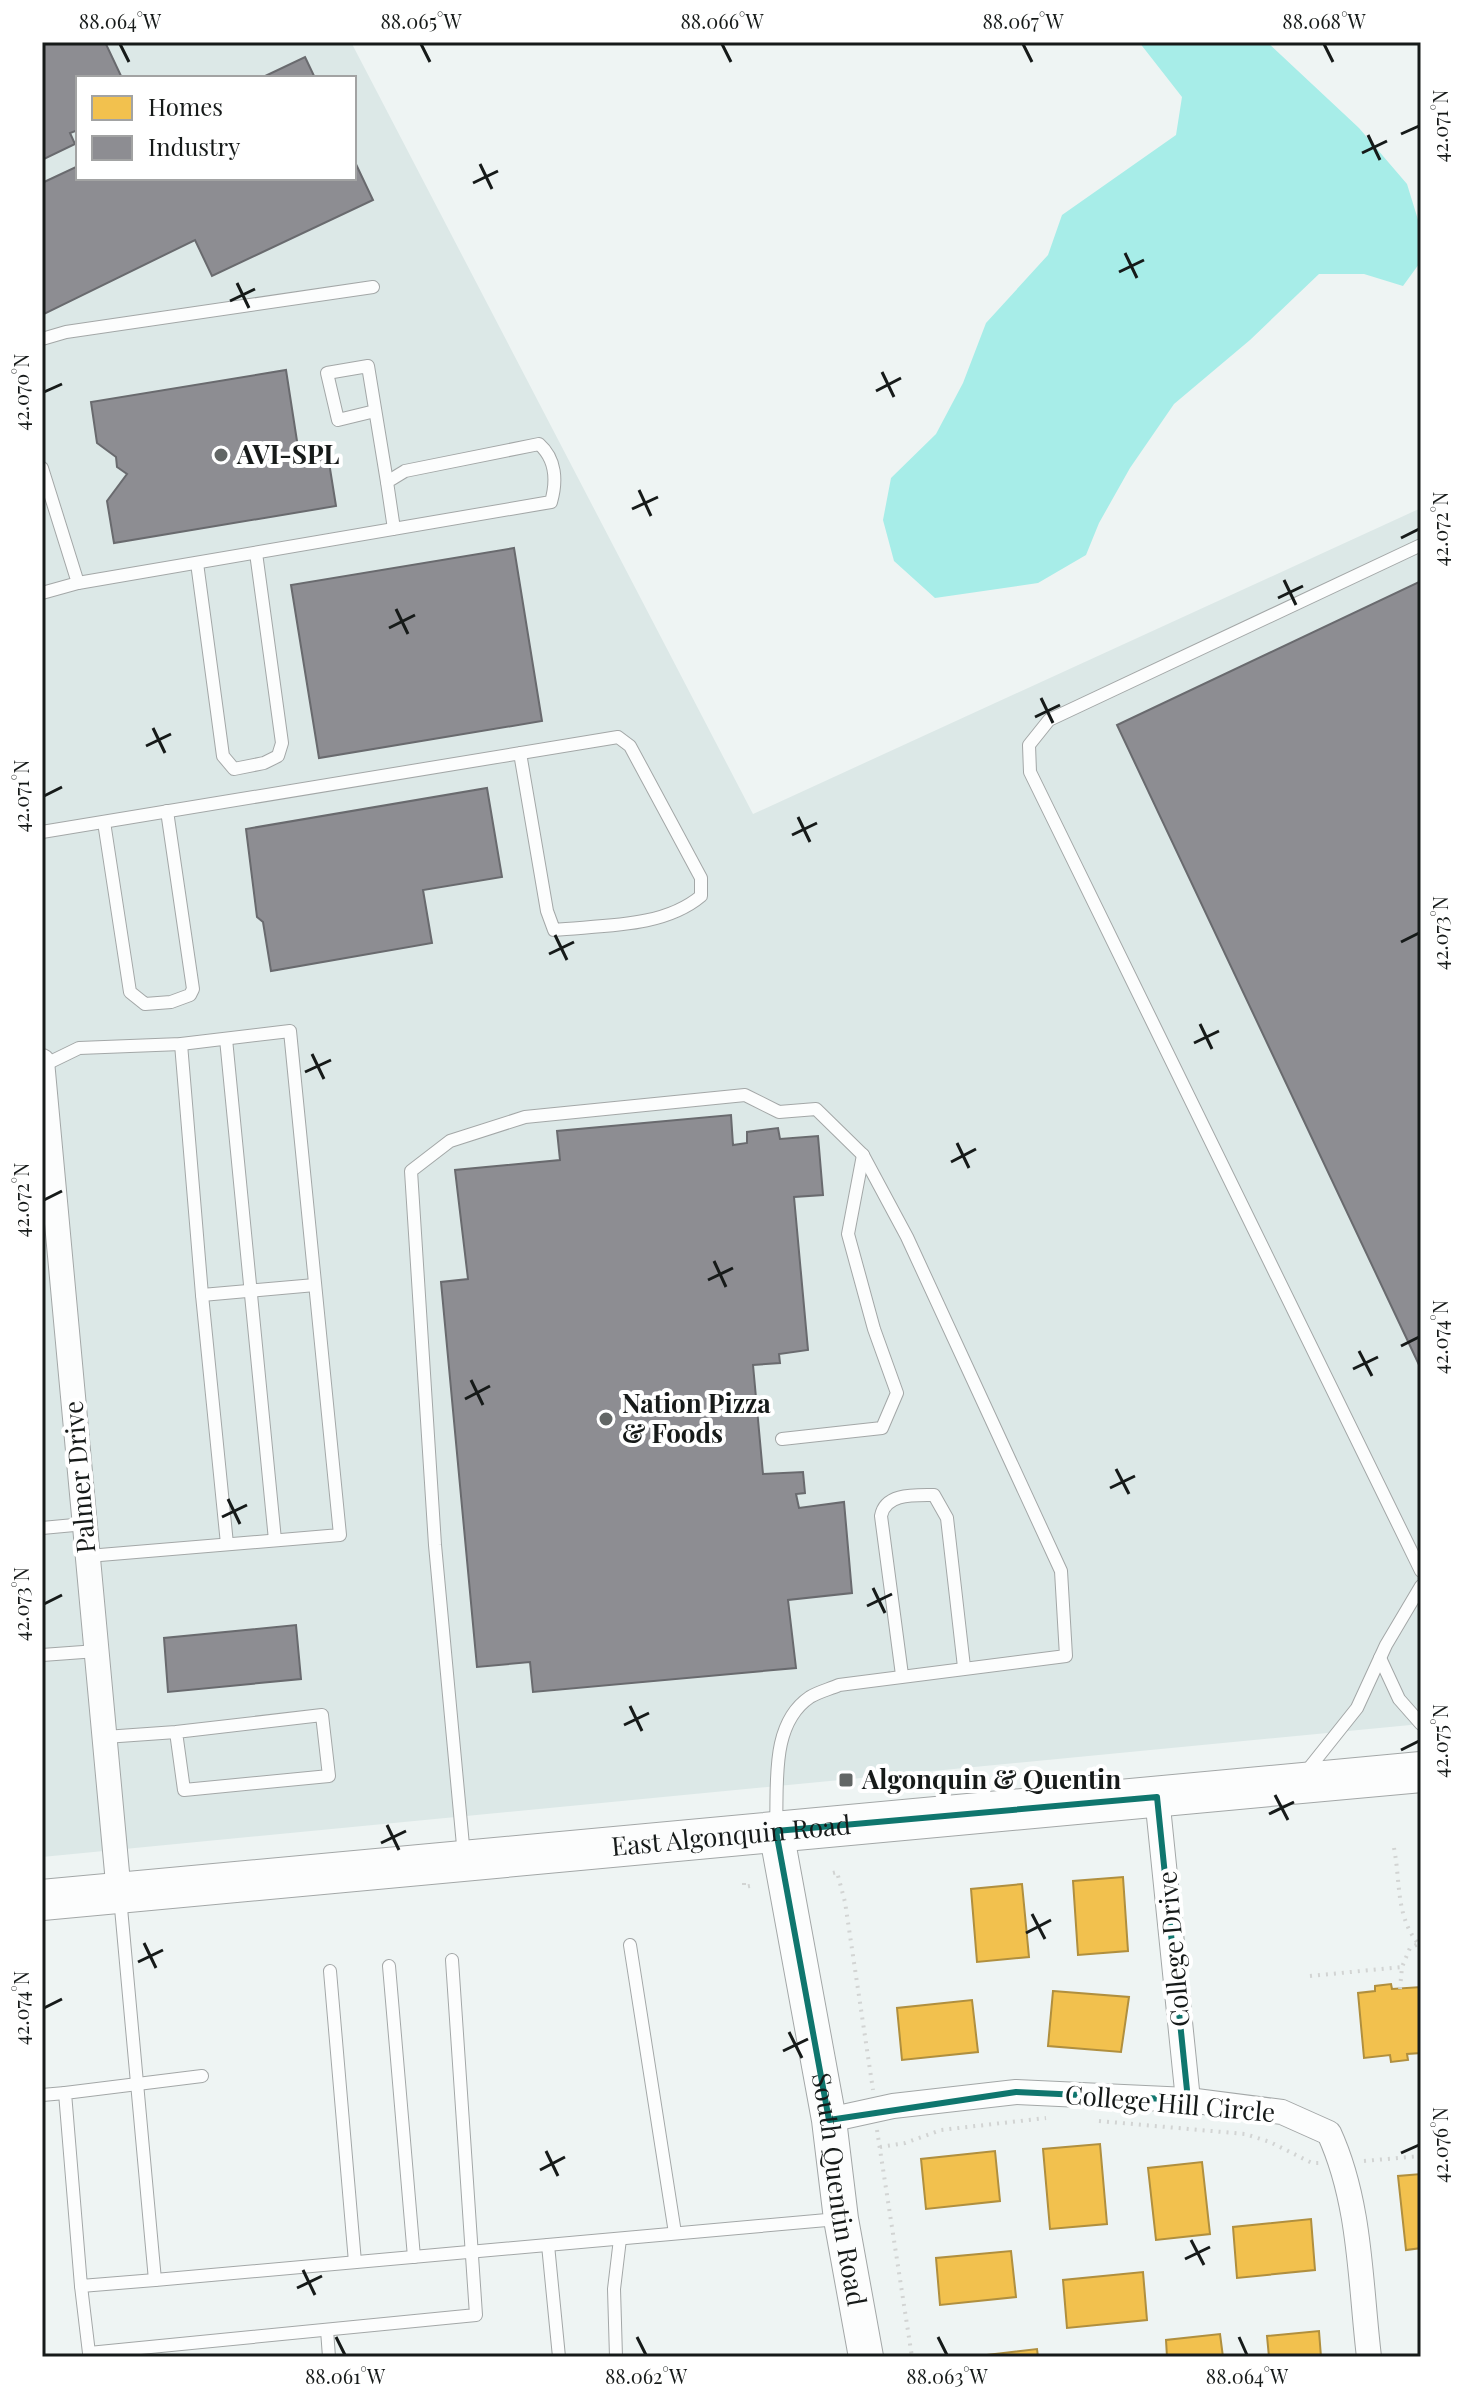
<svg xmlns="http://www.w3.org/2000/svg" width="1463" height="2399" font-family="'Playfair Display',serif">
  <rect width="100%" height="100%" fill="#eef4f3"/>
  <path fill="#dce8e7" fill-rule="evenodd" d="M42 42H351L753 814 1421 508V1724L42 1857ZM78 78H354V178H78Z"/>
  <path fill="#a7ede8" d="M1139 42H1267L1359 128 1407 184 1419 223V264L1403 286 1364 274H1319L1250 340 1174 404 1130 468 1099 523 1086 555 1038 583 935 598 894 561 883 520 891 478 936 434 963 383 986 323 1048 255 1062 215 1176 135 1182 97Z"/>
  <g fill="#f2c14e" stroke="#b08f3e" stroke-width="2">
    <path d="M1123 1877 1128 1951 1078 1955 1073 1881Z"/>
    <path d="M1022 1884 1029 1957 977 1962 971 1889Z"/>
    <path d="M1391 1984 1392 1989 1421 1987V2053L1407 2054 1408 2060 1391 2062 1390 2055 1364 2058 1358 1993 1375 1991V1986Z"/>
    <path d="M1053 1991 1129 1997 1121 2052 1048 2046Z"/>
    <path d="M972 2000 978 2052 902 2060 897 2008Z"/>
    <path d="M1100 2144 1107 2224 1050 2229 1043 2149Z"/>
    <path d="M995 2151 1000 2201 926 2209 921 2159Z"/>
    <path d="M1202 2162 1210 2234 1156 2240 1148 2168Z"/>
    <path d="M1421 2174V2248L1406 2250 1398 2176Z"/>
    <path d="M1311 2219 1315 2270 1237 2278 1233 2227Z"/>
    <path d="M1011 2251 1016 2297 940 2305 936 2258Z"/>
    <path d="M1143 2272 1147 2320 1067 2328 1063 2280Z"/>
    <path d="M1319 2331 1321 2357H1269L1267 2336Z"/>
    <path d="M1220 2334 1223 2357H1167L1166 2340Z"/>
    <path d="M1037 2349 1038 2357H987L986 2355Z"/>
  </g>
  <g fill="#8d8d92" stroke="#696a6e" stroke-width="2">
    <path d="M42 42H105L122 78H78V130L70 133 75 144 42 160Z"/>
    <path d="M305 57 315 78H261Z"/>
    <path d="M354 160 373 200 212 276 195 240 42 315V183L78 166V178H354Z"/>
    <path d="M286 370 299 454 327 450 336 506 114 543 107 501 127 474 117 467 116 457 97 443 91 402Z"/>
    <path d="M514 548 542 721 319 758 291 585Z"/>
    <path d="M1421 581V1369L1117 725Z"/>
    <path d="M487 788 502 877 423 890 432 943 271 971 263 922 257 917 246 829Z"/>
    <path d="M731 1115 733 1145 747 1143V1132L778 1128 780 1139 818 1136 823 1195 794 1197 808 1350 779 1354 780 1363 753 1365 763 1474 803 1472 805 1493 796 1494 799 1508 844 1502 852 1593 788 1600 796 1668 533 1692 530 1662 477 1667 441 1282 468 1279 455 1170 560 1160 557 1131Z"/>
    <path d="M296 1625 301 1679 168 1692 164 1638Z"/>
  </g>
  <g fill="none" stroke-linecap="round" stroke-linejoin="round">
    <defs>
      <g id="service">
        <path d="M42 339 66 332 373 287"/>
        <path d="M375 411 338 420 327 373 368 366 387 482"/>
        <path d="M42 468 78 583 42 593"/>
        <path d="M1421 545 1049 720 1029 745 1030 772 1421 1571"/>
        <path d="M197 563 223 756 234 769 264 763 278 756 282 743 256 553"/>
        <path d="M78 583 551 502C557 481 556 459 539 444L405 471 387 482 394 529"/>
        <path d="M104 822 130 992 145 1004 171 1002 190 995 193 989 167 811"/>
        <path d="M42 832 618 737 630 746 701 878V896C663 928 603 925 554 930L547 911 520 753"/>
        <path d="M226 1039 275 1540"/>
        <path d="M181 1044 202 1295 315 1285"/>
        <path d="M42 1066 79 1048 181 1044 290 1031 340 1535 88 1556"/>
        <path d="M202 1295 227 1544"/>
        <path d="M782 1439 882 1428 897 1393 874 1329 848 1234 863 1155"/>
        <path d="M42 1528 85 1524"/>
        <path d="M42 1655 97 1651"/>
        <path d="M1380 1658 1399 1699 1421 1724"/>
        <path d="M902 1675 881 1516C885 1493 914 1495 934 1495L947 1518 964 1667"/>
        <path d="M105 1737 176 1732 184 1790 329 1776 322 1715 176 1732"/>
        <path d="M1306 1772 1357 1708 1386 1645 1421 1586"/>
        <path d="M464 1856 435 1545 411 1171 450 1141 525 1117 745 1095 779 1112 816 1109 863 1155 907 1237 1061 1571 1066 1656 839 1685C830 1689 818 1692 810 1697 770 1724 778 1784 776 1825"/>
        <path d="M120 1897 155 2280 838 2219"/>
        <path d="M630 1945 675 2233"/>
        <path d="M389 1966 414 2257"/>
        <path d="M330 1971 355 2262"/>
        <path d="M42 2095 65 2093"/>
        <path d="M548 2245 559 2357"/>
        <path d="M155 2280 81 2286 65 2093 202 2076"/>
        <path d="M81 2286 89 2353 476 2315 452 1960"/>
        <path d="M327 2330 329 2357"/>
        <path d="M616 2357 614 2289 620 2239"/>
      </g>
      <g id="minor">
        <path d="M42 1061 119 1894"/>
        <path d="M1157 1797 1188 2100"/>
        <path d="M829 2120 893 2106 1016 2092 1188 2100 1282 2112 1329 2133C1361 2203 1360 2282 1369 2357"/>
      </g>
      <g id="secondary">
        <path id="s1" d="M776 1831 829 2120 841 2219 866 2357"/>
      </g>
      <g id="primary">
        <path id="s2" d="M42 1900 1421 1772"/>
      </g>
    </defs>
    <use href="#service" stroke="#a3a7a7" stroke-width="14"/>
    <use href="#minor" stroke="#a3a7a7" stroke-width="26"/>
    <use href="#secondary" stroke="#a3a7a7" stroke-width="36"/>
    <use href="#primary" stroke="#a3a7a7" stroke-width="42"/>
    <g stroke="#d2d4d3" stroke-width="4" stroke-dasharray="2 6" stroke-linecap="butt">
      <path d="M1394 1848C1401 1884 1395 1918 1421 1947"/>
      <path d="M833 1873 837 1872 845 1902 873 2090"/>
      <path d="M744 1883V1887L750 1886"/>
      <path d="M1310 1976 1402 1967"/>
      <path d="M1400 1989 1402 1967 1410 1948 1418 1944"/>
      <path d="M1099 2121 1245 2134 1270 2142 1312 2163H1319"/>
      <path d="M877 2130 912 2357"/>
      <path d="M880 2147 905 2143 941 2130 1046 2118"/>
      <path d="M1364 2161 1421 2156"/>
    </g>
    <use href="#service" stroke="#fcfdfd" stroke-width="12"/>
    <use href="#minor" stroke="#fcfdfd" stroke-width="24"/>
    <use href="#secondary" stroke="#fcfdfd" stroke-width="34"/>
    <use href="#primary" stroke="#fcfdfd" stroke-width="40"/>
  </g>
  <path fill="none" stroke="#0f766e" stroke-width="6" stroke-linejoin="round" d="M1157 1797 1188 2100 1016 2092 829 2120 776 1831Z"/>
  <path fill="none" stroke="#161a19" stroke-width="3" d="M120 44 129 62M421 44 430 62M722 44 731 62M1023 44 1032 62M1324 44 1333 62M1401 134 1419 126M1368 135 1380 160M1362 153 1387 141M480 164 492 189M473 183 498 171M1125 253 1137 278M1119 272 1144 260M237 283 249 308M230 301 255 289M882 372 894 397M876 391 901 378M44 392 62 384M639 490 651 516M632 509 658 497M1401 538 1419 529M1284 580 1296 605M1278 598 1303 586M396 609 408 634M389 628 415 615M1041 698 1053 723M1035 717 1060 705M153 728 165 753M146 746 171 734M44 796 62 787M798 817 810 842M792 835 817 823M555 935 567 960M1401 942 1419 933M549 954 574 942M1200 1024 1212 1049M1194 1043 1219 1031M312 1054 324 1079M305 1072 331 1060M957 1143 969 1168M951 1162 976 1149M44 1200 62 1191M714 1261 726 1287M708 1280 733 1268M1401 1346 1419 1337M1359 1351 1372 1376M1353 1369 1378 1357M471 1380 483 1405M465 1399 490 1386M1116 1469 1129 1494M1110 1488 1135 1476M228 1499 240 1524M222 1517 247 1505M873 1588 885 1613M44 1604 62 1595M867 1606 892 1594M630 1706 642 1731M624 1725 649 1713M1401 1750 1419 1741M1275 1795 1288 1820M1269 1814 1294 1802M387 1825 399 1850M381 1843 406 1831M1032 1914 1045 1939M1026 1933 1051 1920M144 1943 156 1968M138 1962 163 1950M44 2008 62 1999M789 2032 802 2058M783 2051 808 2039M546 2151 558 2176M1401 2153 1419 2145M540 2170 565 2157M1191 2240 1204 2265M1185 2259 1210 2247M303 2270 315 2295M297 2288 322 2276M336 2337 345 2355M637 2337 646 2355M938 2337 947 2355M1239 2337 1247 2355"/>
  <g fill="#626665" stroke="#fff" stroke-width="3">
    <circle cx="221" cy="455" r="8"/>
    <circle cx="606" cy="1419" r="8"/>
    <rect x="838" y="1772" width="16" height="16" rx="4"/>
  </g>
  <g text-anchor="middle" stroke-width="8" stroke-linejoin="round" paint-order="stroke">
    <g font-size="26" font-weight="bold" fill="#161a19" stroke="#fff" text-anchor="start">
      <text x="237" y="464">AVI-SPL</text>
      <text x="622" y="1413">Nation Pizza<tspan x="622" dy="30">&amp; Foods</tspan></text>
      <text x="862" y="1789">Algonquin &amp; Quentin</text>
    </g>
    <g font-size="26" fill="#161a19" stroke="#fff">
      <text transform="translate(80 1477) rotate(-95)" y="9">Palmer Drive</text>
      <text dy="9" stroke="none"><textPath href="#s2" startOffset="692">East Algonquin Road</textPath></text>
      <text transform="translate(1174 1949) rotate(-95)" y="9">College Drive</text>
      <text transform="translate(1170 2104) rotate(5)" y="9">College Hill Circle</text>
      <text dy="9" stroke="none"><textPath href="#s1" startOffset="364">South Quentin Road</textPath></text>
    </g>
  </g>
  <rect width="1463" height="2399" fill="none" stroke="#ffffff" stroke-width="88"/>
  <rect x="76" y="76" width="280" height="104" fill="#ffffff" stroke="#a2a3a3" stroke-width="2"/>
  <rect x="92" y="96" width="40" height="24" fill="#f2c14e" stroke="#a2a3a3" stroke-width="2"/>
  <text x="148" y="116" font-size="24" fill="#161a19">Homes</text>
  <rect x="92" y="136" width="40" height="24" fill="#8d8d92" stroke="#a2a3a3" stroke-width="2"/>
  <text x="148" y="156" font-size="24" fill="#161a19">Industry</text>
  <rect x="44" y="44" width="1375" height="2311" fill="none" stroke="#161a19" stroke-width="3"/>
  <g font-size="20" text-anchor="middle" fill="#161a19">
    <text x="120" y="29">88.064°W</text>
    <text x="421" y="29">88.065°W</text>
    <text x="722" y="29">88.066°W</text>
    <text x="1023" y="29">88.067°W</text>
    <text x="1324" y="29">88.068°W</text>
    <text transform="translate(1441 126) rotate(-90)" y="7">42.071°N</text>
    <text transform="translate(22 392) rotate(-90)" y="7">42.070°N</text>
    <text transform="translate(1441 529) rotate(-90)" y="7">42.072°N</text>
    <text transform="translate(22 796) rotate(-90)" y="7">42.071°N</text>
    <text transform="translate(1441 933) rotate(-90)" y="7">42.073°N</text>
    <text transform="translate(22 1200) rotate(-90)" y="7">42.072°N</text>
    <text transform="translate(1441 1337) rotate(-90)" y="7">42.074°N</text>
    <text transform="translate(22 1604) rotate(-90)" y="7">42.073°N</text>
    <text transform="translate(1441 1741) rotate(-90)" y="7">42.075°N</text>
    <text transform="translate(22 2008) rotate(-90)" y="7">42.074°N</text>
    <text transform="translate(1441 2145) rotate(-90)" y="7">42.076°N</text>
    <text x="345" y="2384">88.061°W</text>
    <text x="646" y="2384">88.062°W</text>
    <text x="947" y="2384">88.063°W</text>
    <text x="1247" y="2384">88.064°W</text>
  </g>
</svg>
